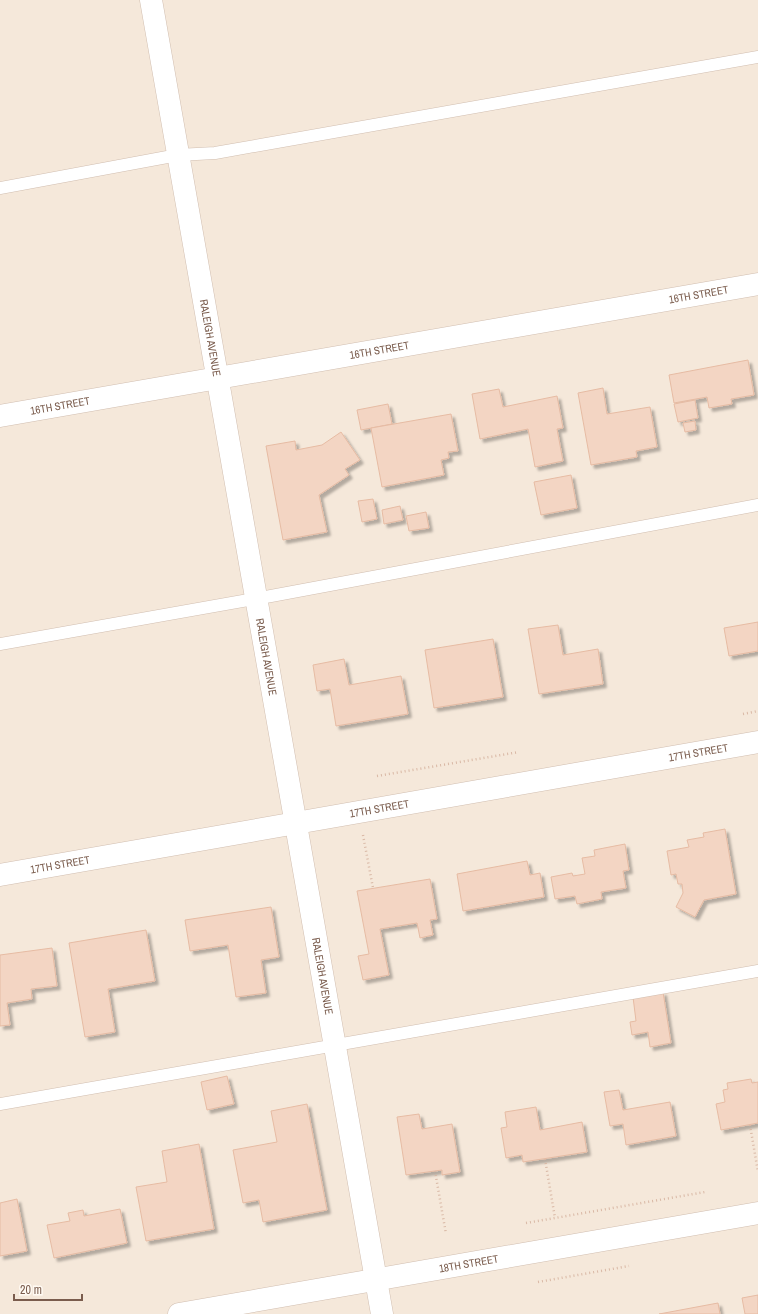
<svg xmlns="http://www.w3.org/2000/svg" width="758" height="1314" font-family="'Archivo Narrow',sans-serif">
  <defs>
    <filter id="shadow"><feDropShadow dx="3.5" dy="3.5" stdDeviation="1" flood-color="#0004"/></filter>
  </defs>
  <rect width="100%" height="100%" fill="#fdf6ec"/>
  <rect fill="#f5e8da" x="0" y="0" width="758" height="1314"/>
  <g fill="#f3d5c3" stroke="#e6bba3" filter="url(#shadow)">
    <path d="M748 360 754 395 731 399 732 404 709 408 707 397 674 403 669 375Z"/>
    <path d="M603 388 607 414 650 407 657 447 636 451 637 457 591 465 578 393Z"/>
    <path d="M499 389 503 407 557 396 563 428 557 429 563 461 535 467 528 429 480 439 472 394Z"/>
    <path d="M695 400 698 418 678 422 674 404Z"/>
    <path d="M388 404 392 424 361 430 357 410Z"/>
    <path d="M451 414 458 451 448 452 449 458 441 460 444 475 382 487 371 428Z"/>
    <path d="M695 421 696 430 685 432 683 423Z"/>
    <path d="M341 432 360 460 345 469 349 475 319 495 327 532 283 540 266 446 295 441 296 450 322 445Z"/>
    <path d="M571 475 577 508 541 515 534 482Z"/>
    <path d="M373 499 377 519 362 522 358 501Z"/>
    <path d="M400 506 403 520 384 524 382 510Z"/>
    <path d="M426 512 429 528 409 531 406 516Z"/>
    <path d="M758 622V651L729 656 724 628Z"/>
    <path d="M558 625 563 655 598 649 603 684 539 694 528 629Z"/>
    <path d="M493 639 503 697 434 708 425 650Z"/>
    <path d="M344 659 349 685 401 676 408 714 336 726 330 689 317 691 313 665Z"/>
    <path d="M725 829 736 894 704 900 695 917 676 907 683 893 682 884H678L676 874 671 875 667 851 689 847 687 840 704 837 703 833Z"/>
    <path d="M625 844 629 870 623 871 626 888 601 892 602 899 577 904 575 896 555 899 551 877 572 873 573 876 585 874 582 858 595 856 594 850Z"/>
    <path d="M527 861 530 875 540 873 544 897 463 911 457 874Z"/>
    <path d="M430 879 437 919 430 920 433 935 420 938 417 923 380 929 389 975 363 980 358 956 369 954 357 891Z"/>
    <path d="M271 907 279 957 261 960 266 993 236 997 228 945 190 951 185 920Z"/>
    <path d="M146 930 155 981 108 989 115 1032 85 1037 69 943Z"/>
    <path d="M52 948 57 986 31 989 32 999 7 1003 10 1025 0 1026V955Z"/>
    <path d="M663 992 671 1043 650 1047 648 1032 632 1035 630 1022 636 1021 633 997Z"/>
    <path d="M227 1076 234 1104 207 1110 201 1082Z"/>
    <path d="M751 1079 752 1083 758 1082V1123L721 1130 716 1104 725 1102 723 1090 728 1089 727 1083Z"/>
    <path d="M619 1090 623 1110 670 1102 676 1136 626 1145 623 1124 610 1126 604 1092Z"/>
    <path d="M307 1104 327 1210 263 1222 259 1200 243 1203 233 1150 277 1142 271 1111Z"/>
    <path d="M536 1107 540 1130 582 1122 587 1152 523 1162 522 1155 506 1158 501 1128 507 1127 505 1112Z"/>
    <path d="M419 1114 422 1129 452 1124 460 1172 442 1175V1170L406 1175 397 1117Z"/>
    <path d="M199 1144 214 1229 146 1241 136 1187 167 1182 162 1151Z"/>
    <path d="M17 1199 27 1251 0 1256V1203Z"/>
    <path d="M120 1209 127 1243 54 1258 47 1225 70 1221 68 1213 83 1210 84 1216Z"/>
    <path d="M758 1295V1314H745L742 1298Z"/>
    <path d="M718 1303 720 1314H659Z"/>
  </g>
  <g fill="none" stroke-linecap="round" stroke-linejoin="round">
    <defs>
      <g id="lane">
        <path d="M0 188 178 155 215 153 758 57"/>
        <path d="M0 644 271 596 758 505"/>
        <path d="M0 1104 758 971"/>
      </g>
      <g id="street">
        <path id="s1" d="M151 0 382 1314"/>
        <path id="s2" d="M0 416 758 284"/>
        <path id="s3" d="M0 875 758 742"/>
        <path id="s4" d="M179 1314 758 1213"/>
      </g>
    </defs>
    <use href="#lane" stroke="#d1beb0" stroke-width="13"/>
    <use href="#street" stroke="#d1beb0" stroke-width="23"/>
    <g stroke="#d9b8a5" stroke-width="2.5" stroke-dasharray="1 3" stroke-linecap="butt">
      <path d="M743 714 758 711"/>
      <path d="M377 776 519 752"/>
      <path d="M363 835 373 888"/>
      <path d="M750 1125 758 1172"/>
      <path d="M545 1159 555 1218"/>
      <path d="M435 1171 446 1234"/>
      <path d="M526 1223 705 1192"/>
      <path d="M538 1282 629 1266"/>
    </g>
    <use href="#lane" stroke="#fff" stroke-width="12"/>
    <use href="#street" stroke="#fff" stroke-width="22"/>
  </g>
  <g text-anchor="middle" stroke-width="4" stroke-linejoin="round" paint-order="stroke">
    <g font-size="11" fill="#7a5c4d" stroke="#fffaf3">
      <text dy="4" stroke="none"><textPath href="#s2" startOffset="709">16TH STREET</textPath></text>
      <text dy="4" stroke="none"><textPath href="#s1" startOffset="343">RALEIGH AVENUE</textPath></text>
      <text dy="4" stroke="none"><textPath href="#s2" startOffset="385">16TH STREET</textPath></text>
      <text dy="4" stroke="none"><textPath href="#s2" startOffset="61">16TH STREET</textPath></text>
      <text dy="4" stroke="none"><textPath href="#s1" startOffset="667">RALEIGH AVENUE</textPath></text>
      <text dy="4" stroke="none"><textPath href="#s3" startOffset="709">17TH STREET</textPath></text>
      <text dy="4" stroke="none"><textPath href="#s3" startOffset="385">17TH STREET</textPath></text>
      <text dy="4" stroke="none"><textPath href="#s3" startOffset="61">17TH STREET</textPath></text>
      <text dy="4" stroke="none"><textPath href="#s1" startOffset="991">RALEIGH AVENUE</textPath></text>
      <text dy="4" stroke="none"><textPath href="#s4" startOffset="294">18TH STREET</textPath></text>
    </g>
  </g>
  <path d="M14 1294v6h68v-6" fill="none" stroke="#7a5c4d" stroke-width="2"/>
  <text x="20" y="1294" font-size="12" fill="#7a5c4d" stroke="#fffaf3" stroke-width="3" paint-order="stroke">20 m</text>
</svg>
